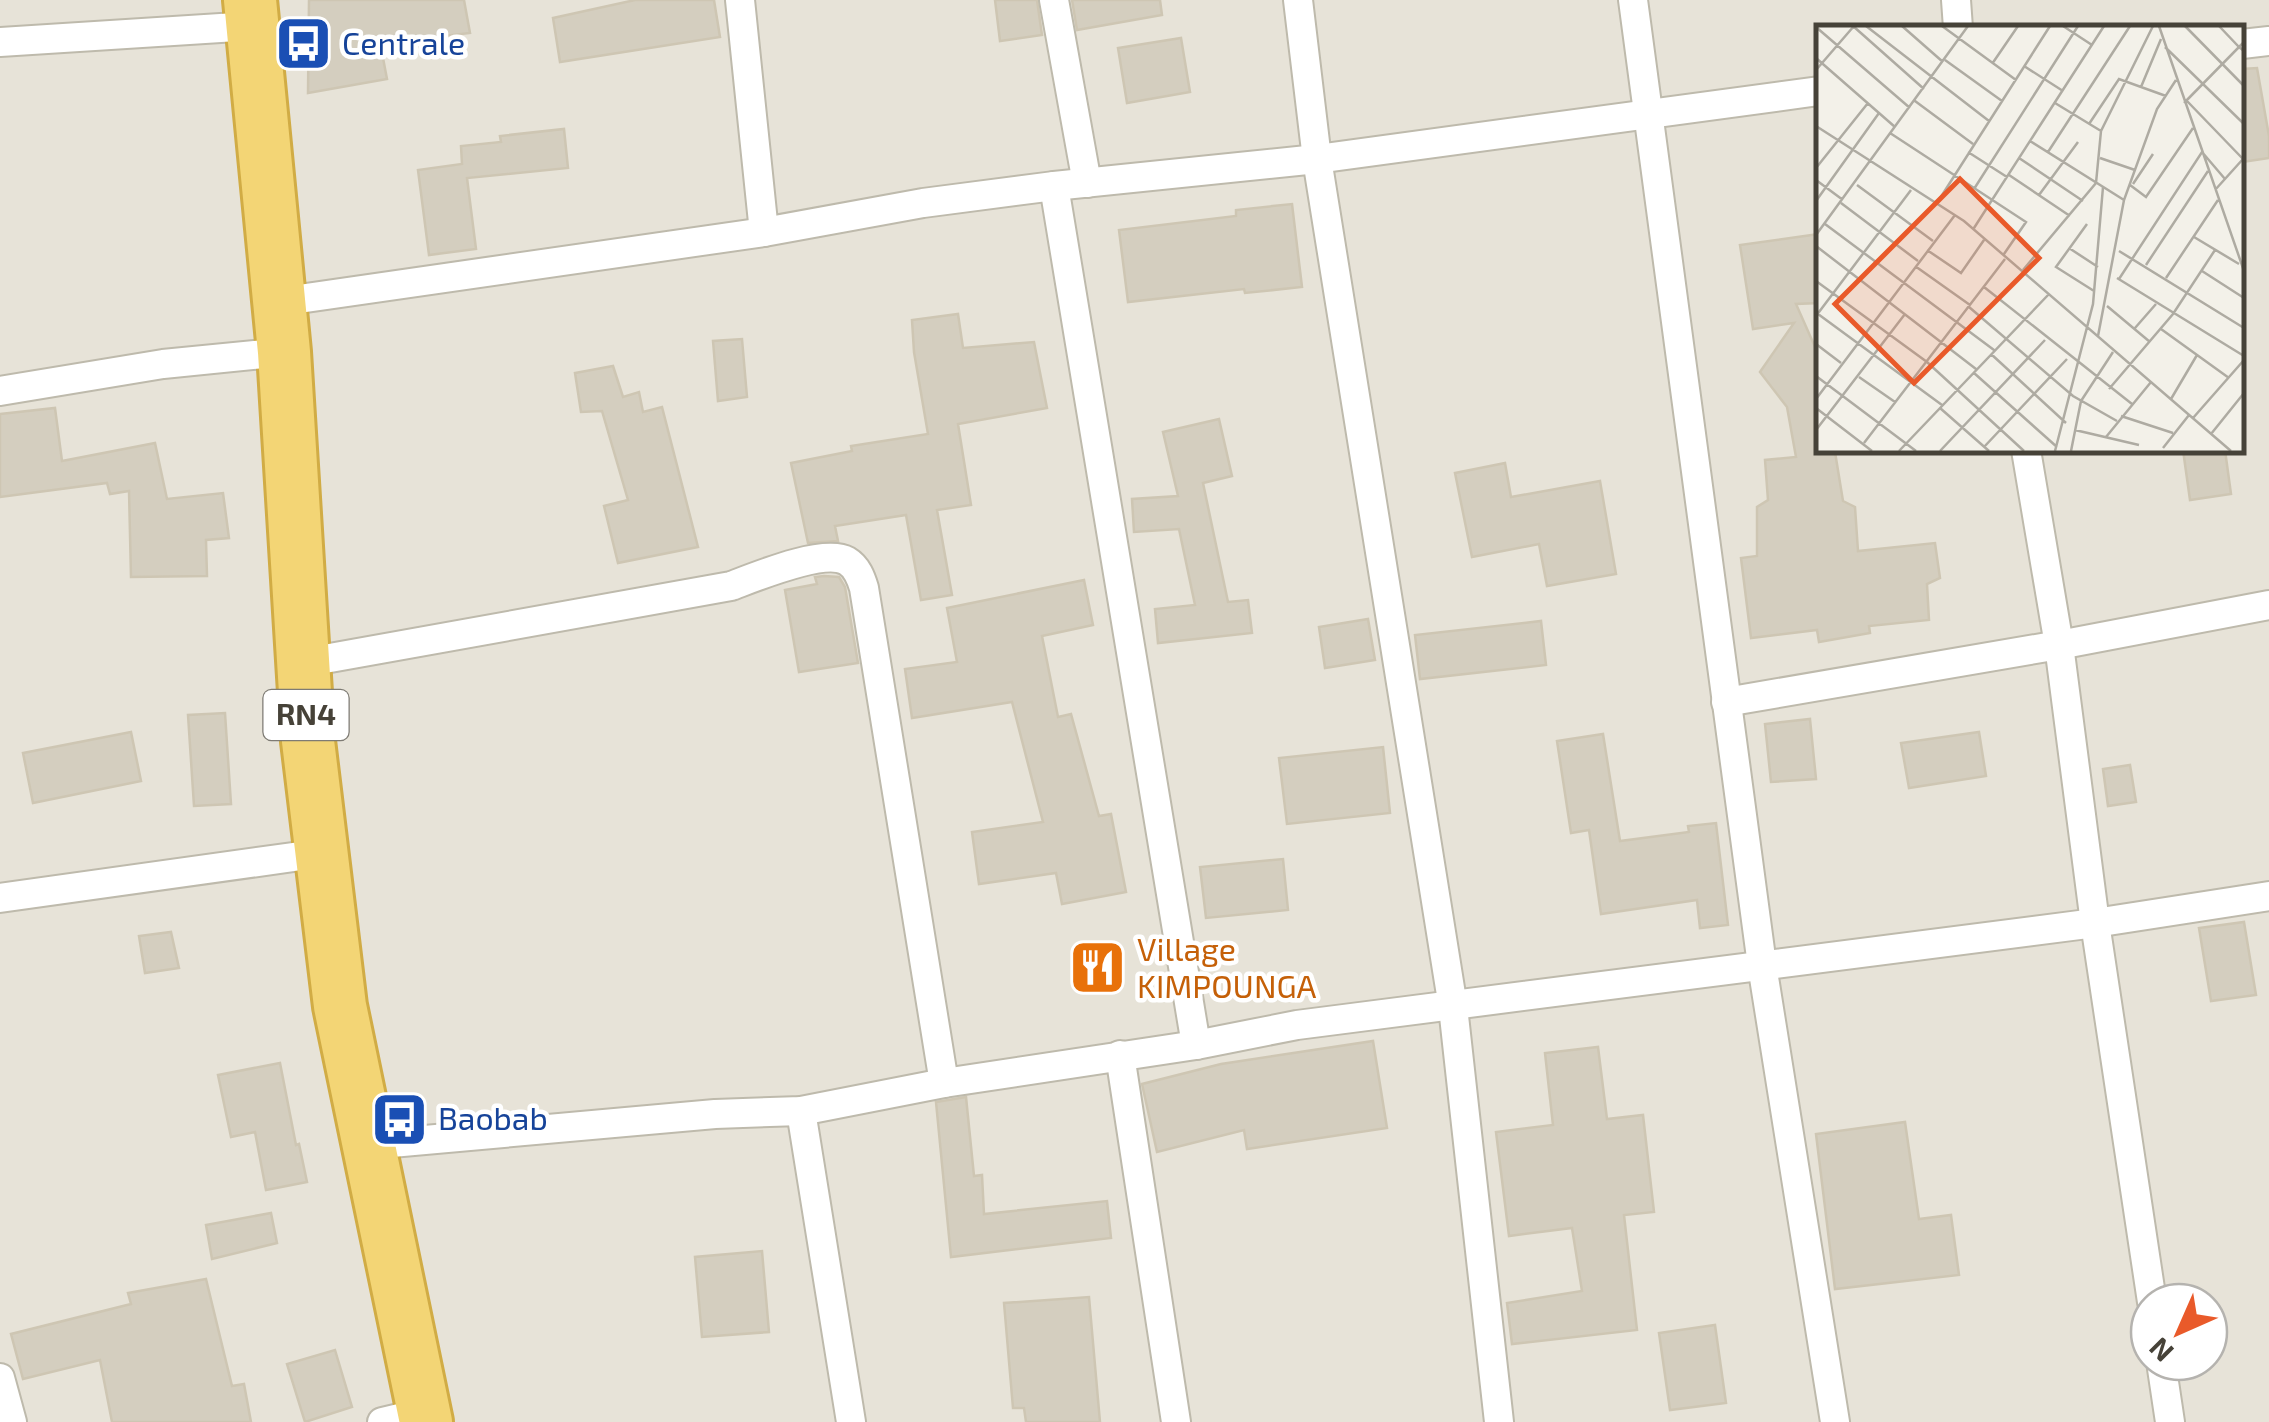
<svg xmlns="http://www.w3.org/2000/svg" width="2269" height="1422" font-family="'Exo 2',sans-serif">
  <rect width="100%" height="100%" fill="#f3f1e9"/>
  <path fill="#e7e3d8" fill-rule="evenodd" d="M0 0H2269V1422H0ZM1819 28H2242V450H1819ZM2149 1302H2209V1362H2149Z"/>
  <g fill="#d4cebf" stroke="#cec6b3" stroke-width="2.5">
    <path d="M309 0H464L470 33 418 39 379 37 387 79 308 93Z"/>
    <path d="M635 0H714L720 37 560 62 553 18Z"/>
    <path d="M995 0H1037L1042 35 1000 41Z"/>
    <path d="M1072 0H1160L1162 15 1077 30Z"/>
    <path d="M1181 38 1190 92 1127 103 1118 48Z"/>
    <path d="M2257 68 2269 136V158L2242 162V69Z"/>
    <path d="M564 129 568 168 467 178 476 249 429 255 418 170 462 164 461 146 501 142 500 136Z"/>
    <path d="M1292 204 1302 287 1245 293 1244 289 1128 302 1119 230 1236 216V210Z"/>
    <path d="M1819 234V303L1796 304 1819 356V454L1835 452 1843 501 1855 507 1858 551 1935 543 1940 578 1927 584 1929 620 1869 626 1870 633 1819 642 1817 630 1751 638 1741 558 1757 556V507L1768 500 1765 460 1796 457 1787 407 1760 372 1794 323 1753 329 1740 245Z"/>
    <path d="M958 314 963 348 1034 342 1047 408 958 424 971 505 937 510 952 595 921 600 906 515 835 526 838 541 808 543 791 463 852 451 851 446 928 434 914 352 912 320Z"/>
    <path d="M742 339 747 397 718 401 713 341Z"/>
    <path d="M613 366 623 397 639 392 643 412 662 407 698 547 618 563 604 506 628 500 602 411 581 412 575 373Z"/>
    <path d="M55 408 62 461 155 443 167 499 223 493 229 538 206 540 207 576 131 577 129 491 110 494 107 483 0 497V414Z"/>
    <path d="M1219 419 1232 476 1203 483 1228 602 1248 600 1252 633 1158 643 1155 609 1195 605 1179 529 1134 532 1132 499 1178 496 1163 432Z"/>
    <path d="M2183 450H2225L2231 494 2190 500Z"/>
    <path d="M1505 463 1511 497 1600 481 1616 574 1547 586 1539 544 1472 557 1455 473Z"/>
    <path d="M824 576 839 577 845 587 858 663 799 672 785 590 817 584 815 577Z"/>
    <path d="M1084 580 1093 625 1042 636 1058 717 1071 714 1099 816 1111 814 1126 892 1062 904 1056 873 979 884 972 832 1043 822 1012 702 912 718 905 669 957 662 947 608Z"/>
    <path d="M1368 619 1375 660 1325 668 1319 627Z"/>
    <path d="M1541 621 1546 665 1420 679 1415 635Z"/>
    <path d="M225 713 231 804 194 806 188 715Z"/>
    <path d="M1810 719 1816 779 1771 782 1765 724Z"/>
    <path d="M131 732 141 781 33 803 23 753Z"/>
    <path d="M1979 732 1986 776 1909 788 1901 743Z"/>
    <path d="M1603 734 1620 841 1689 832 1688 826 1716 823 1728 925 1700 928 1697 900 1601 914 1589 830 1571 833 1557 741Z"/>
    <path d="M1383 747 1390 813 1287 824 1279 758Z"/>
    <path d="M2130 765 2136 802 2108 806 2103 769Z"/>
    <path d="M1283 859 1288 910 1206 918 1200 867Z"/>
    <path d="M2244 922 2256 995 2211 1001 2199 928Z"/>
    <path d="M171 932 179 968 145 973 139 936Z"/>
    <path d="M1373 1041 1387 1128 1247 1149 1244 1130 1157 1152 1142 1084 1221 1064Z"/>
    <path d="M1598 1047 1607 1119 1643 1115 1654 1212 1624 1215 1637 1330 1512 1344 1507 1303 1582 1291 1572 1228 1509 1236 1496 1132 1553 1125 1545 1053Z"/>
    <path d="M280 1063 296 1145 299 1144 307 1182 266 1190 255 1132 231 1137 218 1075Z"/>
    <path d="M966 1097 974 1176 982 1175 984 1214 1107 1201 1111 1238 951 1257 936 1102Z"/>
    <path d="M1905 1122 1919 1219 1951 1215 1959 1275 1835 1289 1816 1134Z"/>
    <path d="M271 1213 277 1243 212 1259 206 1225Z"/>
    <path d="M762 1251 769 1332 702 1337 695 1257Z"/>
    <path d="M206 1279 232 1386 244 1384 251 1422H112L100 1360 23 1379 11 1334 131 1304 128 1293Z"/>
    <path d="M1089 1297 1100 1422H1026L1024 1408H1013L1004 1303Z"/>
    <path d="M1715 1325 1726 1403 1670 1410 1659 1333Z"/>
    <path d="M335 1350 352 1407 305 1422 287 1364Z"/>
  </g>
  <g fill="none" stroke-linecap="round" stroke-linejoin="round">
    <defs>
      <g id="street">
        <path d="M740 0 764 232"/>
        <path d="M1054 0 1087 183"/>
        <path d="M1298 0 1317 159 1453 1007 1499 1422"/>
        <path d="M1633 0 1762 965 1835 1422"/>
        <path d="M1956 0 1958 28"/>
        <path d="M0 42 252 26"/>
        <path d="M2242 44 2269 41"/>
        <path d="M1054 186 1196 1045"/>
        <path d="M278 302 764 232 923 203 1054 186 1317 159 1819 91"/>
        <path d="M0 391 163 364 284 352"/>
        <path d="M2026 450 2059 645 2095 923 2152 1302"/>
        <path d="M302 663 731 586C755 577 824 548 847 561 857 567 861 578 864 588L944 1083"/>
        <path d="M1726 702 2059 645 2269 605"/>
        <path d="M0 898 322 853"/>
        <path d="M1120 1055 1176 1422"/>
        <path d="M801 1111 851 1422"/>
        <path d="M369 1145 715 1114 801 1111 944 1083 1196 1045 1297 1025 2095 923 2269 896"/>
        <path d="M2161 1362 2170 1422"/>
        <path d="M0 1378 12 1422"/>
        <path d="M382 1422 424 1412"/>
      </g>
      <path id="highway" d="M250 0 284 352 308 741 340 1006 426 1422"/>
    </defs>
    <use href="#street" stroke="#bebaac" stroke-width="32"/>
    <use href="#highway" stroke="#d1ac45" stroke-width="58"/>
    <use href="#street" stroke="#fff" stroke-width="28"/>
    <use href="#highway" stroke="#f3d575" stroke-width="52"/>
  </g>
  <defs>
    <symbol id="bus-square" viewBox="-11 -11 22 22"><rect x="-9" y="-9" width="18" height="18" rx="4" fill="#1a4fb4" stroke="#fff"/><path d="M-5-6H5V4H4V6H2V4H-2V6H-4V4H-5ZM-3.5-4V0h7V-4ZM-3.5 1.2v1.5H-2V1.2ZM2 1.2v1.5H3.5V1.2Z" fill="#fff"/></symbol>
    <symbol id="restaurant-square" viewBox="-11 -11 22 22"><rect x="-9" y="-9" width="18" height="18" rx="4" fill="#e8710a" stroke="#fff"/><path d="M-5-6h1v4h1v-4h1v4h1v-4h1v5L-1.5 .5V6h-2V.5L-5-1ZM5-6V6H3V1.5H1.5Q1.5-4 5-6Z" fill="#fff"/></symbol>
  </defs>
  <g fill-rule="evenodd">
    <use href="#bus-square" x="272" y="12" width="63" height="63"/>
    <use href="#restaurant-square" x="1066" y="936" width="63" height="63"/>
    <use href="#bus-square" x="368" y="1088" width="63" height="63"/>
  </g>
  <g text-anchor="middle" stroke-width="9" stroke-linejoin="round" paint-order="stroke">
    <rect fill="#fff" stroke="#7e7b74" stroke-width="2.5" x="263.5" y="690" width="85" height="50" rx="8"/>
    <g font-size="30" font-weight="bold" fill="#464238">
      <text x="306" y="725">RN4</text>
    </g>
    <g font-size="32" fill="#164399" stroke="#fff" text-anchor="start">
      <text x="342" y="55">Centrale</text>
      <text x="438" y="1130">Baobab</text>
    </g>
    <g font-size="32" fill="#c56008" stroke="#fff" text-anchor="start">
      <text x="1137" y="961">Village<tspan x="1137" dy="37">KIMPOUNGA</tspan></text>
    </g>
  </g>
  <g transform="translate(1816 25)">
    <rect width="428" height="428" fill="#f3f1e9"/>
    <path fill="none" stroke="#aeaba2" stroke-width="2.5" d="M37 1 108 64M50 1 173 96M86 1 127 37M126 1 200 55M247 1 276 20M343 1 428 246M369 1 428 61M403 1 423 22 428 17M0 2 94 83M349 22 428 99M0 33 79 102M129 35 186 76M176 39 202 1M208 41 247 66M0 45 38 1M325 62 345 14M99 76 157 119M371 76 427 134M239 78 285 106M368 78 423 22 428 26M273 99 303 54 350 71M0 101 148 196 415 426M74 108 210 197 188 229M214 116 308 175M152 127 191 152M232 127 314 1M203 133 267 176M284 133 319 145M0 143 52 78M193 150 254 191M0 155 27 175M317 159 337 129M41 160 117 216M314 160 330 172 377 103M158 164 262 1M399 165 427 134M223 170 262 117M0 176 63 88M25 178 102 236M121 178 234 1M9 199 178 325M271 199 240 242 278 266M158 203 288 1M0 210 152 1M378 212 423 239M0 221 160 344M253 223 282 242M111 225 145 248 168 215M303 226 428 303M330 240 392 146M99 241 154 280M207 245 280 158 285 106 337 1M386 246 428 273M301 253 428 331M350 253 402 175M303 254 386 127 409 154M0 256 111 337 208 426M168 262 316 379M291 281 334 317M153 282 257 371 301 396M2 289 126 380M0 291 95 165M319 303 340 279M345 304 413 353M282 311 308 175 341 84 360 55M0 319 25 338M175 329 250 398M158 348 241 422M0 351 100 426M43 352 79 377M293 364 357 289 399 225M0 374 139 190M355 374 381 330M0 383 56 426M124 383 173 426M305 391 357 408M377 393 428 335M0 405 89 289M259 405 323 420M395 409 428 368M290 412 335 357M48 418 189 234M168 422 251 334M347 423 373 390M83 426 233 269M124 426 229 315M239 426 277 279 287 162M255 426 265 376 297 327"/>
    <path fill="#e95a2a" fill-opacity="0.15" stroke="#e95a2a" stroke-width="5" d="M144 154 223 233 98 358 19 279Z"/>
    <rect width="428" height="428" fill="none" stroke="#464238" stroke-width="5"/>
  </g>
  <g transform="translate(2179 1332) rotate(225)"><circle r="48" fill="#ffffff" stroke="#b5b3af" stroke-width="2.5"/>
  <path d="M0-8L18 38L0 25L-18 38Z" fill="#e95a2a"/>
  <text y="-15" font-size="28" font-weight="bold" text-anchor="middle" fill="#464238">N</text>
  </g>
</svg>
